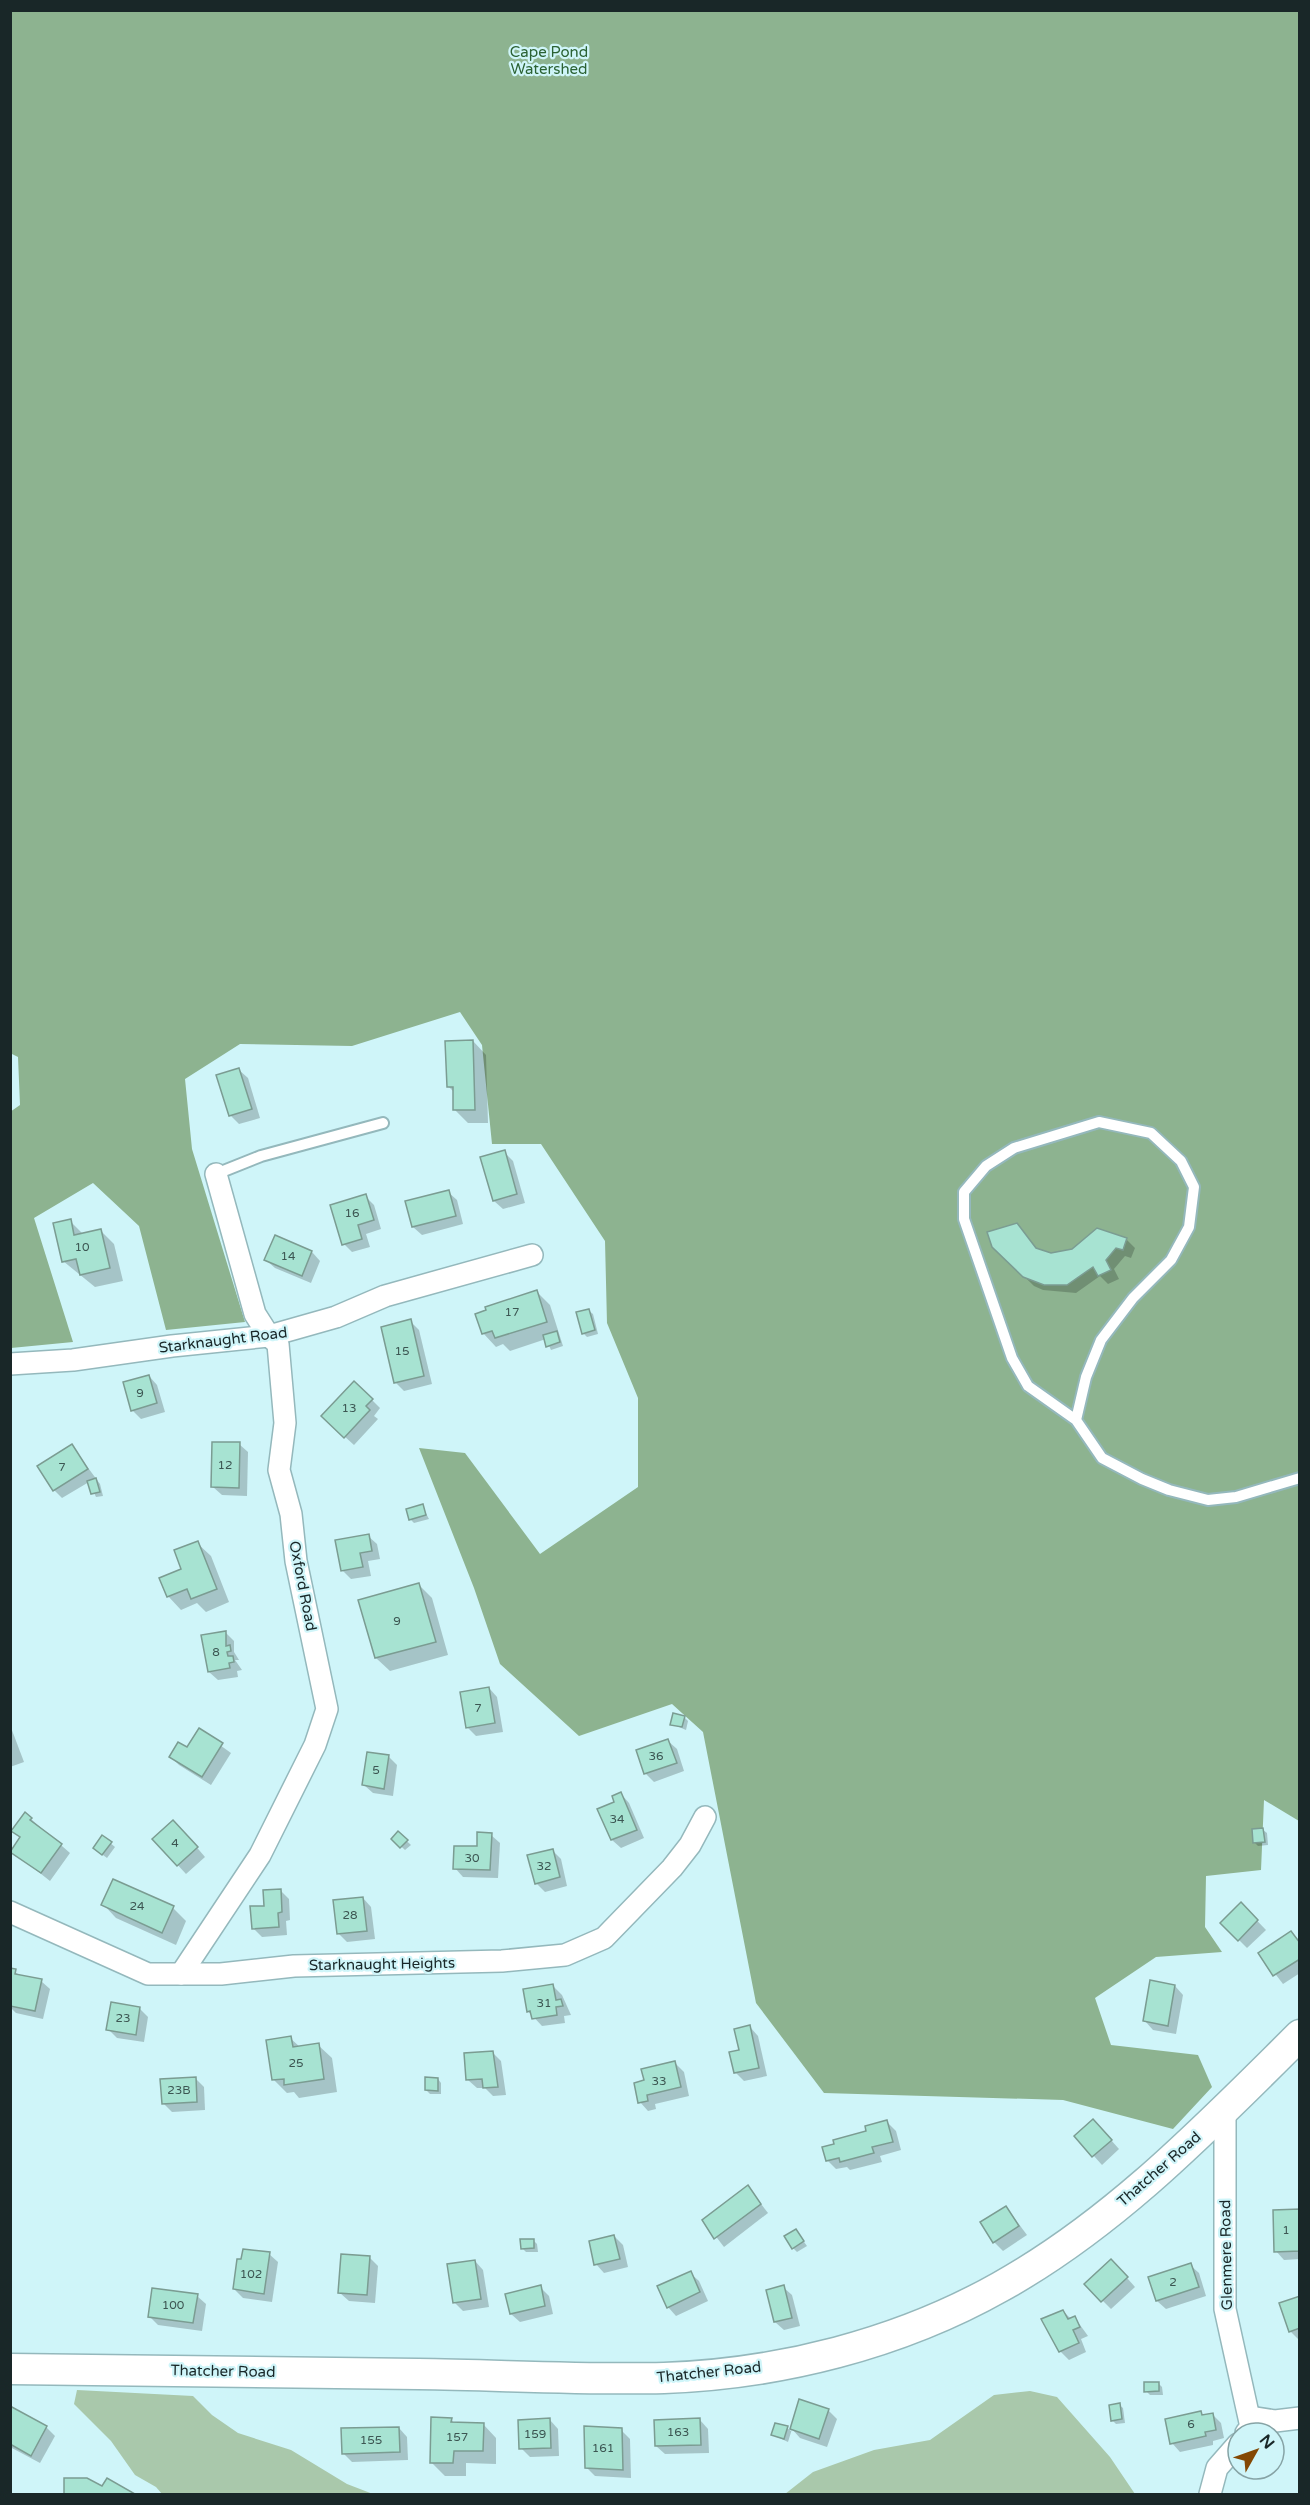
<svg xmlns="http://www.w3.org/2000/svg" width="1310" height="2505" font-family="'Varela Round',sans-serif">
  <rect width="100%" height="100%" fill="#cff5f9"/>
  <g fill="#a9c8ab">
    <path d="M77 2390 193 2396 212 2415 238 2433 291 2450 347 2484 373 2494H162L156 2487 135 2475 111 2441 74 2404Z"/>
    <path d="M1030 2391 1057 2397 1110 2457 1135 2494H785L813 2472 874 2450 930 2440 994 2395Z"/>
  </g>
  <path fill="#8db390" d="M10 11H1299V1821L1264 1800 1261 1870 1206 1876 1205 1927 1222 1952 1156 1957 1095 1998 1111 2045 1198 2055 1212 2087 1173 2129 1063 2100 824 2093 756 2003 703 1732 672 1704 579 1736 500 1664 474 1588 419 1448 465 1453 540 1554 638 1487V1398L607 1323 605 1241 541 1144H492L482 1045 460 1012 352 1046 240 1044 185 1079 192 1149 245 1322 166 1330 139 1226 93 1183 34 1218 73 1342 11 1348 10 1112 20 1105 18 1057 10 1053Z"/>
  <g fill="#0003">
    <path d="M473 1041 486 1055 488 1123H468L455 1110 454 1092 448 1086Z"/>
    <path d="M239 1070 248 1078 260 1118 239 1124 230 1115Z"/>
    <path d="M504 1152 513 1161 525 1203 503 1209 494 1201Z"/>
    <path d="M448 1192 457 1200 463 1224 422 1235 413 1227Z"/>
    <path d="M365 1196 374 1205 381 1229 366 1234 370 1247 352 1252 344 1244Z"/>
    <path d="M70 1221 84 1235 101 1231 114 1244 123 1281 95 1287 63 1261Z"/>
    <path d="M275 1237 312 1252 320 1261 311 1283 275 1268 266 1260Z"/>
    <path d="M1126 1239 1135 1248 1131 1258 1125 1256 1114 1269 1119 1279 1108 1284 1100 1276 1076 1293 1043 1290 1034 1286 993 1246 1050 1255Z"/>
    <path d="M536 1291 550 1305 563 1346 551 1350 546 1339 510 1351 503 1344 496 1347 483 1333 488 1311Z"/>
    <path d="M589 1311 593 1314 598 1334 587 1337 583 1333Z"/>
    <path d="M410 1321 419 1330 432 1384 404 1391 395 1382Z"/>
    <path d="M149 1376 157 1385 165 1412 141 1419 132 1410Z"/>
    <path d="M372 1400 380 1408 374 1416 378 1419 354 1445 332 1425Z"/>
    <path d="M239 1444 248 1452 247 1496 222 1495 213 1487Z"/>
    <path d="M72 1446 100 1484 103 1496 96 1497 89 1482 62 1498 54 1490Z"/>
    <path d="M422 1506 429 1519 414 1523 410 1519Z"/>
    <path d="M368 1536 377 1544 380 1559 368 1561 371 1576 351 1579 343 1571 337 1542Z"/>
    <path d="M197 1543 211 1556 229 1602 206 1612 197 1603 181 1610 168 1596Z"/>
    <path d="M419 1585 432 1598 448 1655 390 1671 376 1658Z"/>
    <path d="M226 1633 234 1641V1652L239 1660H235L242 1670 237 1671 238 1677 218 1680 209 1672Z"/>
    <path d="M489 1688 497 1697 503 1732 476 1736 468 1728Z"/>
    <path d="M684 1717 688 1721 686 1730 672 1724Z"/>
    <path d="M10 1725 24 1762 10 1767Z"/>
    <path d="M199 1730 231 1753 211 1785 179 1765 171 1757 188 1749Z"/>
    <path d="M668 1741 677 1749 684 1771 654 1782 645 1773Z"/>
    <path d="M388 1756 397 1765 393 1796 373 1793 364 1785Z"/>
    <path d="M621 1794 629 1803 644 1838 621 1848 612 1840 616 1803Z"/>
    <path d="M31 1819 70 1853 50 1881 12 1851 21 1838 13 1831Z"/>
    <path d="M182 1830 205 1857 186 1874 154 1839Z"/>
    <path d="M1263 1830 1267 1833 1268 1845 1258 1846 1254 1842Z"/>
    <path d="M398 1833 411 1845 405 1850 393 1839Z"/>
    <path d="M491 1835 500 1843 498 1878 463 1877 455 1868Z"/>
    <path d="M103 1837 115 1847 107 1858 99 1852Z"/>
    <path d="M552 1850 561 1859 567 1886 545 1892 536 1883Z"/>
    <path d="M280 1890 289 1899 290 1920 286 1921 287 1935 262 1937 253 1928Z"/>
    <path d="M363 1898 371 1907 375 1939 347 1942 338 1933Z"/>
    <path d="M103 1904 173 1908 186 1921 176 1945 116 1918Z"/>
    <path d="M1241 1904 1266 1930 1247 1948 1222 1923Z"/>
    <path d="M1291 1933 1300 1941V1973L1283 1984 1260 1954Z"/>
    <path d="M10 1969 21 1976 41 1981 50 1989 43 2019 16 2013 10 2007Z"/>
    <path d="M553 1986 562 1995 571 2015 564 2016 565 2023 542 2026 528 2011Z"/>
    <path d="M1175 1986 1183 1995 1176 2034 1153 2030 1145 2021Z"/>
    <path d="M140 2009 148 2017 144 2042 117 2038 108 2029Z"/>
    <path d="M750 2027 758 2036 767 2076 744 2081 736 2073Z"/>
    <path d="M290 2038 300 2047 318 2045 332 2058 337 2092 299 2098 294 2092 287 2093 274 2080Z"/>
    <path d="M492 2052 501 2061 506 2095 493 2096 485 2088H477L468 2080Z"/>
    <path d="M675 2063 684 2072 689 2096 655 2104 656 2109 648 2111 640 2102 646 2081Z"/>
    <path d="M195 2078 204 2087 205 2110 172 2112 163 2103Z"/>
    <path d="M438 2079 441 2083V2094H430L426 2090Z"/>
    <path d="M887 2122 896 2131 901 2150 880 2156 882 2162 850 2170 847 2167 836 2169 828 2161 824 2148Z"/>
    <path d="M1102 2130 1119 2149 1102 2165 1076 2136Z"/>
    <path d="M748 2187 768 2213 724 2247 704 2221Z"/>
    <path d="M1006 2207 1027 2235 1003 2251 994 2242Z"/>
    <path d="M1300 2211V2259L1284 2260 1276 2251Z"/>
    <path d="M796 2231 807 2246 797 2252 793 2248Z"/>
    <path d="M614 2236 623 2245 628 2267 604 2273 596 2264Z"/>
    <path d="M533 2240 537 2244 538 2252H526L522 2248Z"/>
    <path d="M269 2254 278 2262 272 2302 243 2298 234 2289Z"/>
    <path d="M369 2257 378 2266 375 2303 349 2301 340 2293Z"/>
    <path d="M475 2261 483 2270 489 2307 463 2311 454 2302Z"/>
    <path d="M1190 2265 1199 2273 1206 2296 1166 2309 1157 2301Z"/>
    <path d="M1120 2270 1135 2287 1111 2309 1086 2284Z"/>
    <path d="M690 2273 699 2281 708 2301 676 2316 668 2307Z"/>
    <path d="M540 2287 549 2296 553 2314 520 2322 511 2314Z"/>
    <path d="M783 2287 792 2295 800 2326 784 2330 775 2322Z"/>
    <path d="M197 2296 206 2304 202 2331 158 2325 149 2316Z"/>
    <path d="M1300 2298V2340H1299L1290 2331Z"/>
    <path d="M1063 2311 1071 2319 1075 2318 1088 2336 1081 2339 1086 2352 1069 2360 1060 2351Z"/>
    <path d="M1158 2383 1162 2387 1163 2395H1150L1146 2391Z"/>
    <path d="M800 2401 828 2410 837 2419 827 2447 800 2438 792 2429 788 2442 773 2435 787 2428 791 2431Z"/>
    <path d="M1119 2405 1123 2408 1125 2423 1116 2424 1112 2420Z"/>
    <path d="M10 2407 46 2427 55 2436 40 2463 10 2447Z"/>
    <path d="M1201 2413 1204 2416 1212 2414 1221 2423 1224 2438 1213 2441V2445L1180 2452 1172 2443Z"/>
    <path d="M451 2419 455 2424H483L496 2438V2464L466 2463V2476H445L431 2462Z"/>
    <path d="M550 2420 558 2429 559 2456 530 2457 521 2448Z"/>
    <path d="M700 2420 708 2429 709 2453 665 2454 656 2446Z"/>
    <path d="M399 2428 407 2437 408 2460 352 2462 343 2453Z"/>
    <path d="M621 2430 630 2439 631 2478 595 2476 586 2467Z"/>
    <path d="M65 2480 102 2488 107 2480 132 2494H65Z"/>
  </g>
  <g fill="#a7e3d2" stroke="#7b9c92" stroke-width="1.5">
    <path d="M473 1040 475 1110H453V1087H447L445 1041Z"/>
    <path d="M239 1068 252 1109 229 1116 216 1075Z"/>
    <path d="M505 1150 517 1194 493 1201 480 1157Z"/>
    <path d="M449 1190 456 1216 412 1227 405 1201Z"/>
    <path d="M366 1194 374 1220 358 1225 362 1239 342 1245 330 1205Z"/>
    <path d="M71 1219 74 1235 101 1229 110 1268 80 1275 76 1259 62 1262 53 1223Z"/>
    <path d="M1017 1223 1036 1248 1051 1253 1072 1249 1097 1228 1127 1238 1123 1250 1116 1248 1106 1260 1111 1270 1098 1276 1093 1267 1067 1285H1044L1023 1277 992 1247 987 1232Z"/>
    <path d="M275 1235 312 1251 302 1276 264 1260Z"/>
    <path d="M537 1290 547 1322 495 1338 492 1331 482 1334 475 1314 486 1310 485 1307Z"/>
    <path d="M589 1309 595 1330 582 1334 576 1312Z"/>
    <path d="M411 1319 424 1376 394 1383 381 1327Z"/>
    <path d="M557 1331 560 1342 546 1347 543 1335Z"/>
    <path d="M149 1375 157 1403 131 1411 123 1382Z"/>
    <path d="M354 1381 373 1399 366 1406 370 1410 344 1438 321 1416Z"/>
    <path d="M212 1442H240L239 1488 211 1487Z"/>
    <path d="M72 1444 88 1469 53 1491 37 1466Z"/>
    <path d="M96 1478 100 1492 91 1494 87 1481Z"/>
    <path d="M423 1504 426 1515 409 1520 406 1509Z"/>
    <path d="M369 1534 372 1551 360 1553 363 1567 341 1571 335 1540Z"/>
    <path d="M198 1541 217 1589 191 1599 187 1589 167 1597 159 1578 181 1569 174 1550Z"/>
    <path d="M419 1583 436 1642 375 1658 358 1600Z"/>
    <path d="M226 1631V1646L230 1645 231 1651 227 1652 228 1656H233L234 1662 229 1663 230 1668 208 1672 201 1635Z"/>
    <path d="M489 1687 495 1723 466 1728 460 1692Z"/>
    <path d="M673 1713 685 1716 682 1727 670 1725Z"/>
    <path d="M199 1728 223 1743 202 1777 169 1757 178 1742 187 1747Z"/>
    <path d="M668 1739 677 1763 644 1774 636 1750Z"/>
    <path d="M367 1752 389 1755 384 1789 362 1785Z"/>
    <path d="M621 1792 637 1830 611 1840 597 1809 614 1802 612 1796Z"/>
    <path d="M25 1812 32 1818 30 1820 62 1844 41 1873 10 1852 20 1837 11 1831Z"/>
    <path d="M173 1820 198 1847 177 1866 152 1839Z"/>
    <path d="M1263 1828 1265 1842 1253 1843 1252 1829Z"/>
    <path d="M398 1831 408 1840 400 1848 391 1839Z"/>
    <path d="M477 1832 492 1833 490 1870 453 1869 454 1846H477Z"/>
    <path d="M102 1835 112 1842 102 1855 93 1848Z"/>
    <path d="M553 1849 560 1877 535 1884 527 1855Z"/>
    <path d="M113 1879 174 1906 162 1933 101 1905Z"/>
    <path d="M281 1889 282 1912 278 1913 279 1927 252 1929 250 1906H264L263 1890Z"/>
    <path d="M363 1897 367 1931 337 1934 333 1900Z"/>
    <path d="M1241 1902 1258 1920 1238 1941 1220 1923Z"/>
    <path d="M1291 1931 1300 1943V1959L1273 1976 1258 1953Z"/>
    <path d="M10 1968 16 1969 15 1974 42 1979 35 2011 10 2006Z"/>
    <path d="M1150 1980 1175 1985 1168 2026 1143 2021Z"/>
    <path d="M553 1984 556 2000 561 1999 563 2006 556 2007 557 2015 532 2019 530 2011 527 2012 523 1989Z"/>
    <path d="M111 2002 140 2007 136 2035 106 2030Z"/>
    <path d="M750 2025 759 2068 734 2073 729 2052 739 2050 734 2029Z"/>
    <path d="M291 2036 293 2047 319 2043 324 2079 284 2085V2079L272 2080 266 2040Z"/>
    <path d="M493 2051 498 2087 483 2088 482 2079 466 2080 464 2053Z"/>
    <path d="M675 2061 681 2087 647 2095 648 2101 638 2103 634 2083 644 2080 641 2069Z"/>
    <path d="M196 2077 197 2102 162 2104 160 2079Z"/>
    <path d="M425 2077 438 2078V2091L425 2090Z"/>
    <path d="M1093 2119 1112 2140 1092 2157 1074 2136Z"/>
    <path d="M887 2120 893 2142 872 2147 874 2153 840 2162 839 2158 826 2161 822 2147 834 2144 833 2140 866 2131 865 2126Z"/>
    <path d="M748 2185 761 2204 714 2239 702 2220Z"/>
    <path d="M1006 2206 1019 2226 993 2243 980 2222Z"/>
    <path d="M1300 2209V2251L1274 2252 1273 2210Z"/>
    <path d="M796 2229 804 2241 792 2249 784 2236Z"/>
    <path d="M614 2235 620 2259 594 2265 589 2241Z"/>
    <path d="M520 2239H534V2248L521 2249Z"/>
    <path d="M243 2249 270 2252 264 2294 233 2289 237 2259H241Z"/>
    <path d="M341 2254 370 2256 367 2295 338 2293Z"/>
    <path d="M1111 2259 1128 2277 1101 2302 1084 2284Z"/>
    <path d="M475 2260 481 2299 453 2303 447 2264Z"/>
    <path d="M1191 2263 1199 2287 1156 2301 1148 2277Z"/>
    <path d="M691 2271 700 2292 667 2308 657 2286Z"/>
    <path d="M541 2285 545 2306 510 2314 505 2294Z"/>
    <path d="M784 2285 792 2318 774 2322 766 2290Z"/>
    <path d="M152 2288 198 2294 193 2323 148 2317Z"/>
    <path d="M1300 2296V2328L1289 2332 1279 2303Z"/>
    <path d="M1063 2310 1068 2319 1075 2316 1080 2327 1073 2330 1079 2343 1059 2352 1041 2319Z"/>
    <path d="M1144 2382H1159V2391L1144 2392Z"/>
    <path d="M799 2399 829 2409 819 2439 790 2429Z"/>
    <path d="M1120 2403 1122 2419 1111 2421 1109 2405Z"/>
    <path d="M10 2406 47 2426 31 2456 10 2444Z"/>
    <path d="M1201 2411 1202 2415 1213 2413 1216 2430 1205 2432 1206 2436 1170 2444 1165 2419Z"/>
    <path d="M431 2417 452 2418 451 2422 484 2423 483 2451H454L453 2463H430Z"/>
    <path d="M550 2418 551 2448 519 2449 518 2420Z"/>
    <path d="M700 2418 701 2445 655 2446 654 2420Z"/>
    <path d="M775 2423 788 2426 784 2439 771 2435Z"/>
    <path d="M584 2426 622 2428 623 2470 585 2468Z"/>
    <path d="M399 2427 400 2452 342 2454 341 2428Z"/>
    <path d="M64 2478H87L102 2486 107 2478 135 2494H64Z"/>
  </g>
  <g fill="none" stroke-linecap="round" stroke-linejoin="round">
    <defs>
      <g id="lane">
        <path d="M216 1174 261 1156 383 1123"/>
        <path d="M1076 1420 1086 1377 1101 1340 1133 1298 1171 1260 1189 1227 1194 1187 1181 1161 1151 1133 1099 1122 1014 1148 986 1166 964 1192V1219L1012 1358 1028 1386 1076 1420 1102 1458 1142 1479 1169 1490 1208 1500 1236 1497 1300 1478"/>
      </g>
      <g id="street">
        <path d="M10 1364 73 1360 172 1346 269 1336 336 1317 385 1296 532 1255"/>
        <path d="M10 1912 148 1974H221L294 1966 502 1961 565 1955 604 1938 672 1868 690 1845 705 1817"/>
        <path d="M181 1974 260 1855 315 1745 327 1709 296 1561 291 1514 279 1470 285 1423 278 1344 269 1336 255 1314 216 1174"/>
        <path d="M1225 2109V2309L1251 2427 1246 2433"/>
        <path d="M1250 2417 1275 2421 1300 2418"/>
        <path d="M1210 2494 1217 2468 1238 2444"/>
      </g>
      <path id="secondary" d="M10 2369C146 2370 282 2372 418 2374 500 2375 582 2380 664 2378 779 2374 899 2344 1000 2287 1115 2223 1207 2127 1300 2035"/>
    </defs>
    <use href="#lane" stroke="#94b8bc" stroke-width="14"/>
    <use href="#street" stroke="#94b8bc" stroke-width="24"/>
    <use href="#secondary" stroke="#94b8bc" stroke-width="33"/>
    <use href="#lane" stroke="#fff" stroke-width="10"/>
    <use href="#street" stroke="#fff" stroke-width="21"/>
    <use href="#secondary" stroke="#fff" stroke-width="30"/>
  </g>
  <g text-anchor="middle" stroke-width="4.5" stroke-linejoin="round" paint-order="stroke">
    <g font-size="12" fill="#3c5652">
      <text x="352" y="1217">16</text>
      <text x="82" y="1251">10</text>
      <text x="288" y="1260">14</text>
      <text x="512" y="1316">17</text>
      <text x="402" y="1355">15</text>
      <text x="140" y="1397">9</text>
      <text x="349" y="1412">13</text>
      <text x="225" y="1469">12</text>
      <text x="62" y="1471">7</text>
      <text x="397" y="1625">9</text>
      <text x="216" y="1656">8</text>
      <text x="478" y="1712">7</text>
      <text x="656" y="1760">36</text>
      <text x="376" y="1774">5</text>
      <text x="617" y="1823">34</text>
      <text x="175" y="1847">4</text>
      <text x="472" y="1862">30</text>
      <text x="544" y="1870">32</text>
      <text x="137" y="1910">24</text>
      <text x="350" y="1919">28</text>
      <text x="544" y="2007">31</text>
      <text x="123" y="2022">23</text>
      <text x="296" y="2067">25</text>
      <text x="659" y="2085">33</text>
      <text x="179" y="2094">23B</text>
      <text x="1286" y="2234">1</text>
      <text x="251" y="2278">102</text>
      <text x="1173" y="2286">2</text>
      <text x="173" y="2309">100</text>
      <text x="1191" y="2428">6</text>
      <text x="678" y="2436">163</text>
      <text x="535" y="2438">159</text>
      <text x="457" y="2441">157</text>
      <text x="371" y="2444">155</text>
      <text x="603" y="2452">161</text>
    </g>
    <g font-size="15" fill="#2b6233" stroke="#cff5f9">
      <text x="549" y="57">Cape Pond<tspan x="549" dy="17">Watershed</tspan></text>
    </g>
    <g font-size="15" fill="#192728" stroke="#cff5f9">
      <text transform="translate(223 1340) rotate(-7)" y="5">Starknaught Road</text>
      <text transform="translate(303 1586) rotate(79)" y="5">Oxford Road</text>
      <text transform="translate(382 1964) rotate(-1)" y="5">Starknaught Heights</text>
      <text transform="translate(1159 2169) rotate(-41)" y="5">Thatcher Road</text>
      <text transform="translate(1226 2255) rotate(-91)" y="5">Glenmere Road</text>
      <text transform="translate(223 2371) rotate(1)" y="5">Thatcher Road</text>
      <text transform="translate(709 2372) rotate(-6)" y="5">Thatcher Road</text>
    </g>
  </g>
  <rect width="1310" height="2505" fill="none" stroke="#192728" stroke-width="24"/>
  <g transform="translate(1256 2451) rotate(50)"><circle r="28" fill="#cff5f9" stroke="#86a3a5" stroke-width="1.5"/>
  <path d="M0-4.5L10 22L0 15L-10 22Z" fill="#844804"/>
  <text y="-9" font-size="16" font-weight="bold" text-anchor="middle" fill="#192728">N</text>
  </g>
</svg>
